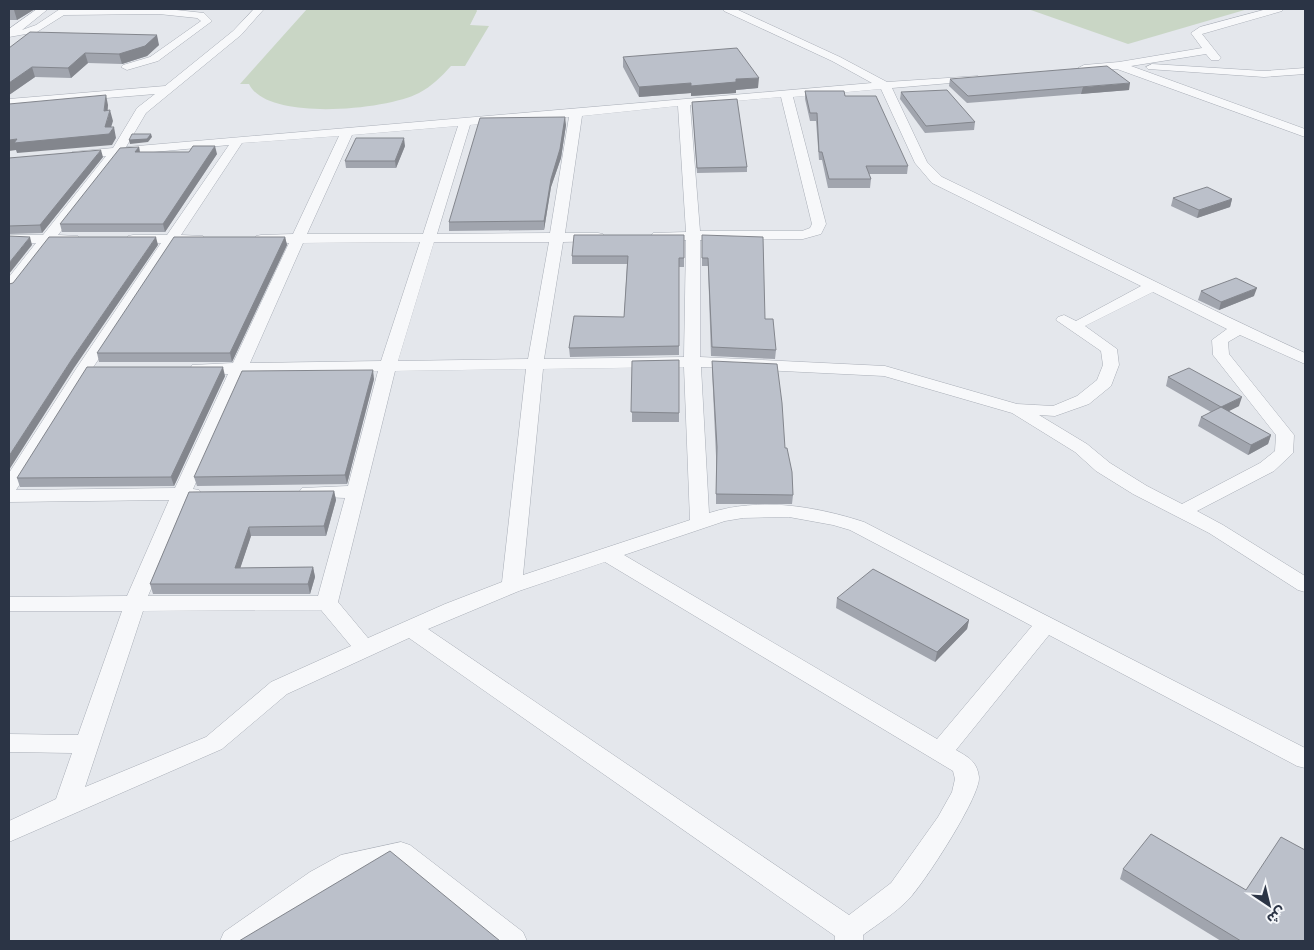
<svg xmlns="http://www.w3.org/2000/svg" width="1314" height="950" font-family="'DM Sans','Noto Sans Arabic',sans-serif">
  <rect width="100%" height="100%" fill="#e4e7ec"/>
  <g fill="#c9d6c5">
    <path d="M307 9H476L477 11 470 25 489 26 465 66H451C441 77 432 86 419 93 387 110 267 122 249 84H240Z"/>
    <path d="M1028 9H1248L1128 44Z"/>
  </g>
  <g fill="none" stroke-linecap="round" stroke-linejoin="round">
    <defs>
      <g id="street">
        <path d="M37 9H48L22 30 36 25 60 9H167L204 13 212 21 158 61 127 70 121 67 123 65 150 57 201 21 197 18 159 14 64 15 37 32 9 37V29Z"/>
        <path d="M254 9H264L241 35 146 113 126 147 872 83 832 61 724 11 723 9H736L840 57 887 82 978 76 980 78 974 81 892 88 927 162 942 177C1063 235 1183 297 1305 353V364L1240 335 1228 342 1229 354 1294 435 1293 453 1274 471 1197 511 1223 525 1305 576V592L1298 590 1209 533 1133 494 1096 471 1075 452 1012 413 884 376 701 367 709 513C759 497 815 506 864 522L1305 748V768L1297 766 1049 635 956 750C968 757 977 761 979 777 981 796 923 885 908 900 895 913 878 924 863 935V941H835V936L409 638 287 694 222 749 9 842V821L56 799 72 753 9 752V734L78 735 122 611H9V597L127 596 169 500 9 502V473L76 369 161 243 128 242 126 239 128 236 133 235H167L229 145 121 155 58 235 78 236 80 239 78 242 51 243 14 290 9 292V277L36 243H9V235H43L106 156 77 159 71 155 72 152 113 148 137 108 155 94 9 106V99L165 86 233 31ZM881 89 915 163 932 183 1141 286 1076 321 1064 315 1058 317 1056 320 1101 351 1103 365 1097 380 1077 396 1053 406 1017 404 885 366 700 357V240L803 239 821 234 826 224 793 97ZM781 97 812 224 810 228 802 231H700L690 105ZM678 106 686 232 653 233 651 236 653 239 686 240 684 357 544 359 563 242 598 241 603 240 605 237 603 234 598 233H565L582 116ZM569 117 550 233 437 234 470 125ZM458 126 423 234H307L352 135ZM339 136 293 234 261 235 256 236 254 239 256 242 289 243 233 363 192 365 190 369 192 373 228 374 175 488 16 490 92 369 176 243 203 242 205 239 203 236 181 235 242 143ZM420 242 381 361 250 363 303 243ZM434 242H549L528 359 398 361ZM1153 292 1227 329 1212 340 1213 355 1276 435 1275 451 1260 463 1182 504 1147 486 1110 463 1087 444 1039 415 1055 416 1089 404 1111 386 1119 365 1117 349 1085 326ZM684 367 690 520 523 575 543 369ZM526 369 502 582 445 604 368 638 338 602 395 371ZM378 371 348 486 302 488 299 492 302 496 345 498 318 596H148L189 500 199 498 202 494 199 490 193 489 245 373ZM789 517 833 525 850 530 1032 626 937 739 624 555 725 521 743 518ZM605 562 953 771 955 779 952 792 938 817 891 883 849 915 428 629 519 591ZM321 610 351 646 271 682 206 737 85 787 143 611Z"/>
        <path d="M1267 9H1283L1282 11 1202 34 1221 58 1219 60H1211L1206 54 1131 66 1305 129V137L1117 69 1084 71 1078 68 1084 65 1119 62 1202 48 1191 33 1200 27Z"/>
        <path d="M1152 64 1264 71 1305 68V74L1264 77 1148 69 1146 67Z"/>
        <path d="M401 842 410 845 523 932 527 941H493L397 864 355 873 328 888 255 941H220L224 932 310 872 341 855Z"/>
      </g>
    </defs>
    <use href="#street" stroke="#a9aeb7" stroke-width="1"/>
    <use href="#street" fill="#f7f8fa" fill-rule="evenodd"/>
  </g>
  <g fill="#a1a5ae">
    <path d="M9 9H35L17 20H9Z"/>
    <path d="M159 45 147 56 122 64 88 63 71 78 35 77 9 95V48Z"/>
    <path d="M623 57 758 88 736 90V93L691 96V93L639 97 623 67Z"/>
    <path d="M950 79 1129 90 967 103 949 86Z"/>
    <path d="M805 91 845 96 908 166 907 174H869L871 179 870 188H828L822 160H819L816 121H810L805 99Z"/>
    <path d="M901 92 975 122 974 130 925 133 900 99Z"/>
    <path d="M692 102 747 167V172L697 173Z"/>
    <path d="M566 125 561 158 551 187 544 230 449 231V222Z"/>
    <path d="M405 146 396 168H346L345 161Z"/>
    <path d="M139 147 140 152 217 154 165 232H62L60 224Z"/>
    <path d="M103 157 42 233 9 234V158Z"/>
    <path d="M1173 198 1232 199 1230 207 1197 218 1171 206Z"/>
    <path d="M684 235V267H679V355L570 357 569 348 624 317 627 264H572V256Z"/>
    <path d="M702 235 765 319 776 350 775 359 711 356 708 266H702Z"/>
    <path d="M285 237 287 245 232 362H99L97 353Z"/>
    <path d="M1201 291 1254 296 1219 310 1198 300Z"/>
    <path d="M679 360V422H632V361Z"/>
    <path d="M712 361 785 448 793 495 792 504H716V456L712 369Z"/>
    <path d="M225 376 174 486 20 487 17 478Z"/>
    <path d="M1168 377 1239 406 1229 411 1271 435 1268 444 1248 455 1198 426 1201 417 1211 412 1166 386Z"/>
    <path d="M374 379 347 484 197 486 194 477Z"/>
    <path d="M334 491 336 500 326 536H251L240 568 313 567 315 577 310 594H153L150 584 189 492Z"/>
    <path d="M837 598 969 620 967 629 935 662 836 608Z"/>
    <path d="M1123 869 1305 941H1221L1120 879Z"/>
  </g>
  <g fill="#83868d">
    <path d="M16 9H35L17 20 14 10Z"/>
    <path d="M157 35 159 45 147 56 122 64 119 54Z"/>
    <path d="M85 53 88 63 71 78 68 68Z"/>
    <path d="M32 67 35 77 9 95V83Z"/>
    <path d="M759 78 758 88 736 90V93L691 96V86L736 79Z"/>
    <path d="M691 83V93L639 97V87Z"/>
    <path d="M1130 83 1129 90 1081 94 1083 87Z"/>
    <path d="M106 95 108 105 107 121 110 110 113 121 109 134 114 127 116 138 112 145 17 153 16 150 9 151V140L105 127 104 111Z"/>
    <path d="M565 117 566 125 561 158 551 187 544 230V221L551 179Z"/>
    <path d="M151 134 152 137 148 142 130 144 129 140Z"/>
    <path d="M404 138 405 146 396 168 395 161Z"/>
    <path d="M215 146 217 154 165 232 163 224Z"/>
    <path d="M139 147 140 154 135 152Z"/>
    <path d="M101 150 103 157 42 233 40 225Z"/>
    <path d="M1232 199 1230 207 1197 218 1199 210Z"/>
    <path d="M30 237 32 245 9 274V263Z"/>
    <path d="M156 237 158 245 74 368 9 470V456L72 359Z"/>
    <path d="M285 237 287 245 232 362 230 353Z"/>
    <path d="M1257 288 1254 296 1219 310 1221 302Z"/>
    <path d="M223 367 225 376 174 486 171 477Z"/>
    <path d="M373 370 374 379 347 484 345 475Z"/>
    <path d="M1242 397 1239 406 1219 416 1221 407Z"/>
    <path d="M1271 435 1268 444 1248 455 1251 445Z"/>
    <path d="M334 491 336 500 326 536 324 526Z"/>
    <path d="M249 527 251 536 237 578 235 568Z"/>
    <path d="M313 567 315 577 310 594 308 584Z"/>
    <path d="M969 620 967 629 935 662 937 652Z"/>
  </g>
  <g fill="#bbc0ca" stroke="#83868d">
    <path d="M30 32 157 35 145 46 119 54 85 53 68 68 32 67 9 83V48Z"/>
    <path d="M737 48 759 78 736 79V82L691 86V83L639 87 623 57Z"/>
    <path d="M1107 66 1130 83 968 96 950 79Z"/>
    <path d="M947 90 975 122 926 126 901 92Z"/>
    <path d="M805 91H844L845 96H876L908 166H866L871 179H829L822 152H819L817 113H810Z"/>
    <path d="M106 95 104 111 110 110 105 127H114L109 134 14 143 17 139 9 140V104Z"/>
    <path d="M737 99 747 167 697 168 692 102Z"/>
    <path d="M565 117 560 149 551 179 544 221 449 222 480 118Z"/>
    <path d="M132 134H151L147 139 129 140Z"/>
    <path d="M356 138H404L395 161H345Z"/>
    <path d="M193 146H215L163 224H60L120 148 139 147 135 152H189Z"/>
    <path d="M101 150 40 225 9 226V158Z"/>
    <path d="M1207 187 1232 199 1199 210 1173 198Z"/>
    <path d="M574 235H684V258H679V346L569 348 574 316 624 317 628 256H572Z"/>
    <path d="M702 235 763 237 765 319H773L776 350 712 347 708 258H702Z"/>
    <path d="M9 236 30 237 9 263Z"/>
    <path d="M49 237H156L72 359 9 456V284L13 283Z"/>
    <path d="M174 237H285L230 353H97Z"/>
    <path d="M1236 278 1257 288 1221 302 1201 291Z"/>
    <path d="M679 360V413L631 412 632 361Z"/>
    <path d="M712 361 777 364 782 403 785 448H787L792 472 793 495 716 494 717 447Z"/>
    <path d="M87 367H223L171 477 17 478Z"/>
    <path d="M1189 368 1242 397 1221 407 1168 377Z"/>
    <path d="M373 370 345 475 194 477 242 371Z"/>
    <path d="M1221 407 1271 435 1251 445 1201 417Z"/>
    <path d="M334 491 324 526 249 527 235 568 313 567 308 584H150L189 492Z"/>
    <path d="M873 569 969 620 937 652 837 598Z"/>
    <path d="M1151 834 1246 890 1281 837 1305 850V941H1241L1123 869Z"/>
    <path d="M390 851 500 941H239Z"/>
  </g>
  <rect width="1314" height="950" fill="none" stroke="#2b3445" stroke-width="20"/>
  <g transform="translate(1269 905) rotate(145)" stroke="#f4f6f9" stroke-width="4" paint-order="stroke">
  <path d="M0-4L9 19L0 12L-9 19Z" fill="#2b3445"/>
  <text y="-8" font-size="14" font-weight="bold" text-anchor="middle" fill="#2b3445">ش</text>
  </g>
</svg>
